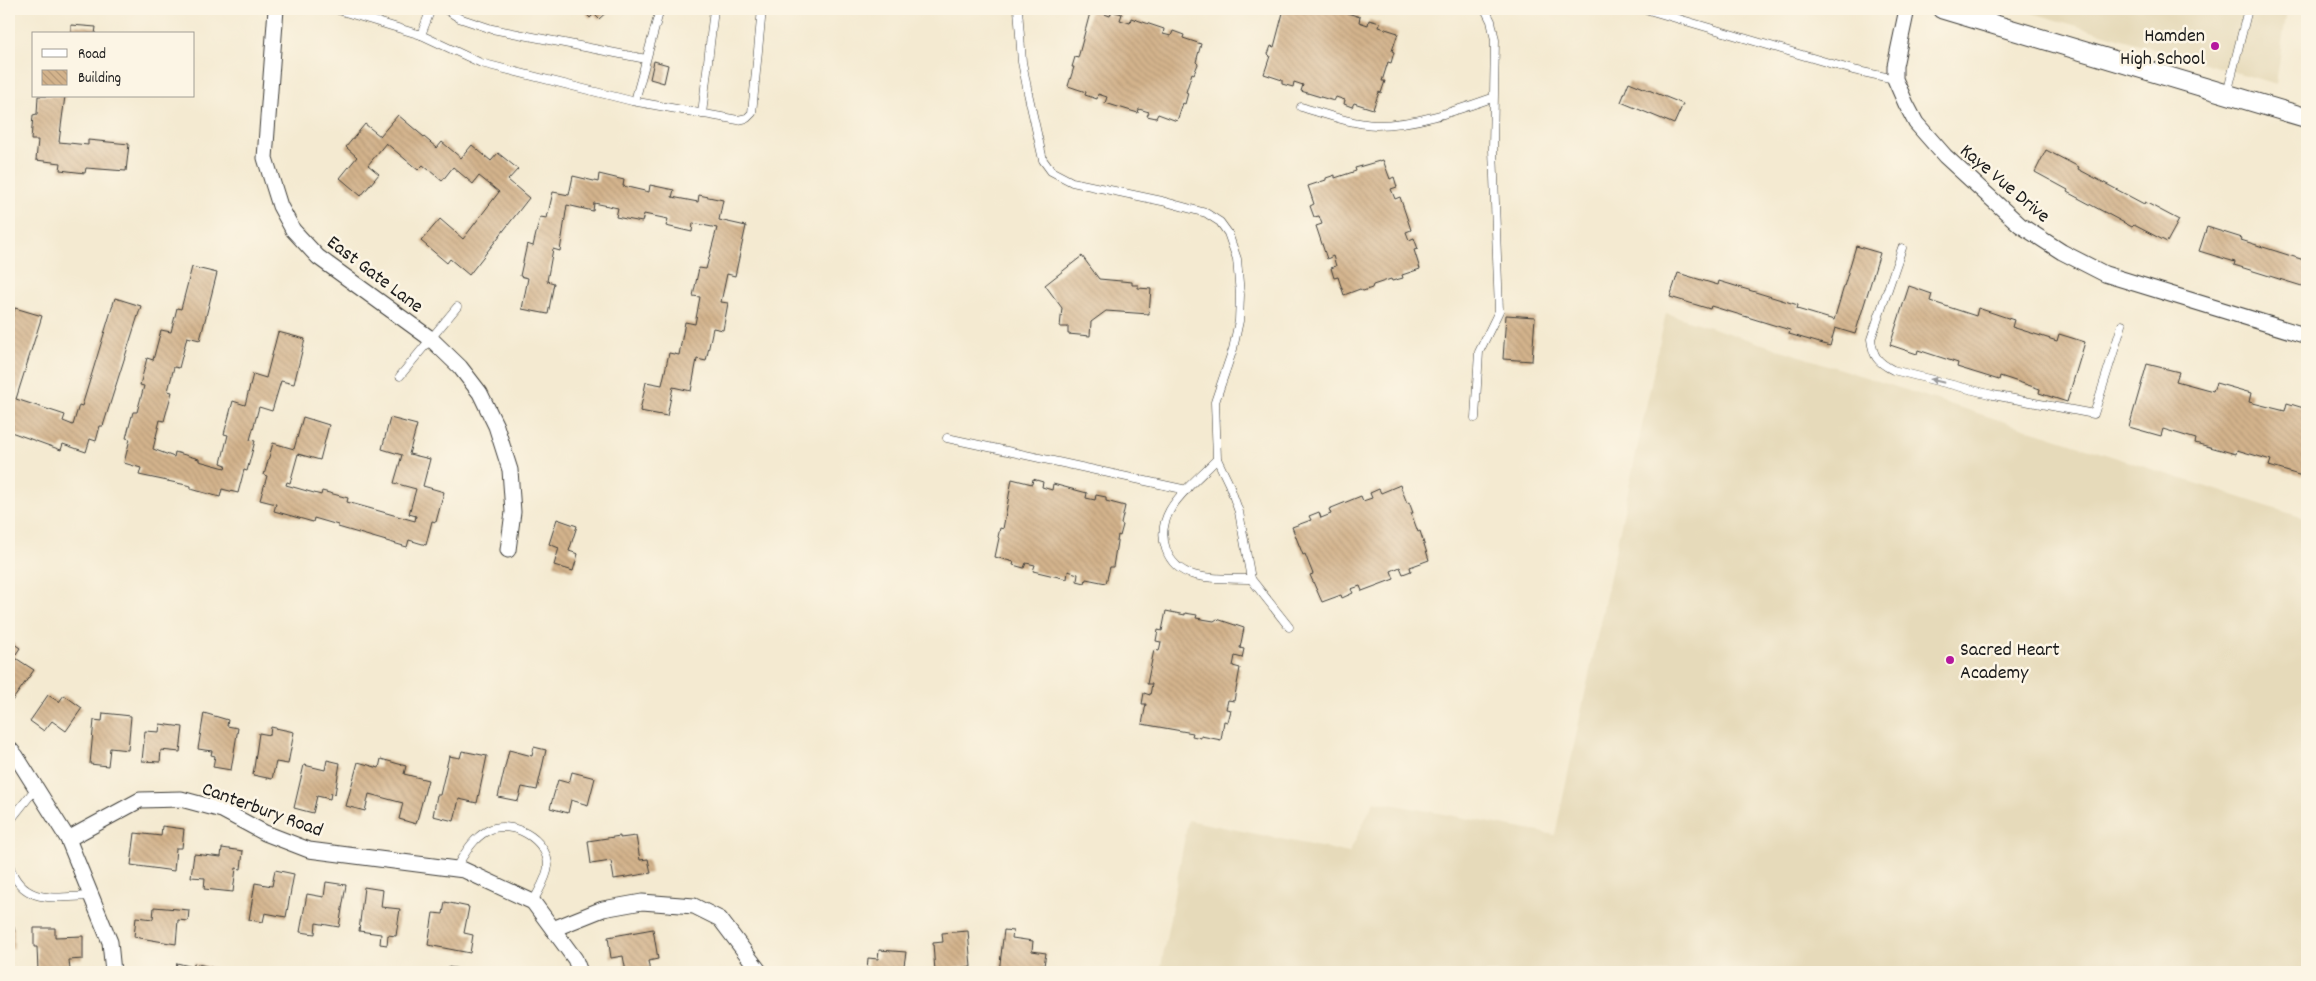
<svg xmlns="http://www.w3.org/2000/svg" width="2316" height="981" font-family="Dekko,sans-serif">
  <defs>
    <pattern id="building-back-hatch" width="6" height="6" patternUnits="userSpaceOnUse" patternTransform="scale(1.25)"><rect width="6" height="6" fill="#d3b38c"/><path d="M-1 5l2 2M0 0l6 6M5-1l2 2" fill="none" stroke="#b59978"/></pattern>
  </defs>
  <rect width="100%" height="100%" fill="#fcf5e5"/>
  <filter id="ink" filterUnits="userSpaceOnUse"><feTurbulence type="fractalNoise" baseFrequency=".02" numOctaves="2"/><feDisplacementMap in="SourceGraphic" scale="10" xChannelSelector="R" yChannelSelector="G"/><feConvolveMatrix kernelMatrix="1 2 1 2 8 2 1 2 1" color-interpolation-filters="sRGB"/></filter>
  <filter id="wash" filterUnits="userSpaceOnUse"><feTurbulence type="fractalNoise" baseFrequency=".0096" numOctaves="4" result="noise"/><feDisplacementMap in="SourceGraphic" scale="20" xChannelSelector="R" yChannelSelector="G"/><feGaussianBlur stdDeviation="1.12" result="paint"/><feColorMatrix in="noise" values="0 0 0 0 0 0 0 0 0 0 0 0 0 0 0 0 0 1.4 0 .05"/><feComposite in="paint" operator="in"/></filter>
  <g filter="url(#wash)">
    <rect width="100%" height="100%" fill="#f4ead1"/>
    <g fill="#e6daba">
      <path d="M2019 9H2287L2276 84Z"/>
      <path d="M1666 313 2307 519V972H1160L1188 820 1349 853 1374 801 1555 835Z"/>
    </g>
    <g id="blocks">
      <g fill="url(#building-back-hatch)">
        <path d="M582 9H610L599 19 594 14 590 18Z"/>
        <path d="M1091 9 1110 16 1112 11 1122 14 1120 20 1130 23 1131 18 1164 29 1163 34 1171 36 1173 31 1184 35 1183 38 1201 44 1196 62 1198 64 1194 74 1192 73 1186 92 1188 93 1185 104 1183 103 1177 121 1158 114 1156 118 1147 116 1149 112 1139 109 1138 113 1105 103 1107 97 1098 94 1097 99 1085 95 1086 92 1068 86 1074 67H1072L1075 57 1078 58Z"/>
        <path d="M1284 9H1318L1326 11 1327 9H1335L1360 17 1359 22 1368 25 1369 20 1380 23 1379 27 1398 33 1392 51 1394 52 1391 63 1388 62 1382 81H1385L1381 93 1379 92 1373 109 1354 103 1352 107 1344 104 1345 100 1336 97 1334 101 1301 91 1303 85 1294 82 1293 87 1282 84V80L1264 74 1270 56 1268 54 1271 46 1274 47Z"/>
        <path d="M71 25 96 27 95 34H71Z"/>
        <path d="M654 61 668 65 664 83 650 79Z"/>
        <path d="M1629 82 1683 104 1674 124 1621 102Z"/>
        <path d="M38 96H65L59 142 88 145V140L129 144 126 171 86 168 85 173 60 170 61 163 36 160 38 140H31L33 115 37 114Z"/>
        <path d="M398 115 437 148 442 142 461 158 472 145 491 161 498 153 518 169 508 180 529 198 469 275 450 259 447 263 421 241 440 219 463 239 499 192 479 176 473 184 453 167 442 181 423 165 418 170 386 143 368 165 379 174 361 196 340 178 357 157 346 147 365 124 380 136Z"/>
        <path d="M2046 150 2079 167 2078 169 2144 204 2145 202 2179 220 2167 242 2134 225 2132 227 2067 192 2068 190 2035 172Z"/>
        <path d="M1383 160 1390 179 1394 177 1397 187 1391 189 1395 199 1400 197 1411 230 1406 232 1409 240 1414 238 1418 249 1414 250 1420 269 1402 275 1403 278 1392 281 1391 279 1373 285 1372 288 1363 291 1360 289 1344 295 1338 277 1334 278 1331 268 1336 266 1333 256 1327 259 1316 226 1322 224 1319 216 1314 217 1310 206 1314 204 1308 186 1326 180V178L1335 175V178L1356 171 1355 168Z"/>
        <path d="M599 174 624 180 623 186 649 192 650 185 674 190 672 197 698 202 699 195 723 200 719 220 746 226 735 276 727 274 721 302 728 303 723 330 713 328 706 361 697 359 691 391 673 387 667 416 640 411 646 382 662 385 669 353 679 355 685 322 695 324 700 297 693 296 699 268 706 269 717 228 693 223 692 232 666 226 668 219 644 214 642 222 616 217 618 208 594 203 593 211 567 205 560 251 553 249 547 281 554 283 548 314 522 309 528 278 520 276 527 244 533 246 540 217 547 218 553 192 569 195 573 176 598 182Z"/>
        <path d="M2207 227 2242 238 2241 240 2307 261V285L2305 287 2234 265 2235 262 2199 251Z"/>
        <path d="M1856 246 1880 253 1855 334 1835 328 1830 346 1789 334 1790 330 1711 306 1710 309 1670 297 1678 273 1718 285 1719 281 1798 305 1797 309 1834 320Z"/>
        <path d="M1082 256 1099 279 1132 282V285H1138V288L1151 289 1149 314 1106 311 1091 322 1090 336 1068 334V327H1060L1062 308 1045 285Z"/>
        <path d="M192 267 217 273 200 340 187 337 179 368 174 367 168 391 172 392 164 421 160 420 153 449 174 457 175 452 199 459V461L225 468 226 465 221 463 228 435 224 434 233 401 245 405 253 374 266 378 278 332 305 339 294 384 281 381 272 411 259 407 250 440 255 441 247 471 244 470 238 493 222 489 220 497 191 489V486L139 475 141 468 124 463 130 439 126 438 133 412H137L144 386 140 385 147 358 153 360 161 330 171 332 177 308 181 309Z"/>
        <path d="M1909 286 1932 294 1930 301 1976 316 1978 308 2014 320 2012 327 2057 341 2059 334 2085 342 2067 402 2039 393 2040 389 2000 376 1999 380 1957 367 1958 363 1918 350 1917 354 1890 345Z"/>
        <path d="M115 298 141 306 103 426H100L96 441 90 439 86 452 63 444 61 450 11 432 13 425 9 424V339L11 332 9 329 15 308 42 316 16 399 65 415 63 421 73 425 79 405 82 406Z"/>
        <path d="M1506 315 1535 317 1532 361 1503 359Z"/>
        <path d="M2147 364 2179 372 2176 381 2213 391 2216 383 2251 393 2249 402 2285 411 2287 403 2307 409V457L2302 476 2269 466 2271 460 2237 450 2236 454 2195 443 2196 439 2163 429 2161 436 2129 427Z"/>
        <path d="M303 417 329 425 320 460 298 454 290 483 287 482 286 485 321 495 322 491 348 498 347 502 415 521 416 516 409 514 416 489 394 483 402 455 382 449 390 418 417 425 409 454 430 459 423 486 444 492 436 522 432 521 426 545 409 540 407 547 338 527V525L314 518 313 522 274 511 276 504 260 500 267 476 264 475 273 443 294 449Z"/>
        <path d="M1012 479 1032 484 1033 479 1043 482 1042 487 1052 490 1053 484 1087 493 1086 498 1095 500 1096 495 1106 497V501L1125 506 1121 524 1123 525 1120 536 1118 535 1113 567H1110L1106 583 1086 579 1085 583 1077 581 1078 574 1068 571 1067 579 1033 571 1035 565 1026 563 1024 568 1013 565 1014 562 995 557 999 538 998 537 1000 528 1003 529Z"/>
        <path d="M1400 485 1407 503 1409 502 1413 513H1411L1418 532 1420 531 1429 560 1410 567 1411 571 1403 574 1400 567 1391 571 1394 579 1362 591 1360 586 1351 589 1353 593 1342 598 1341 595 1322 602 1310 575 1313 574 1305 554 1303 555 1292 527 1311 520 1309 516 1319 512 1321 518 1331 514 1329 509 1361 496 1363 501 1372 498 1370 493 1379 489 1381 493Z"/>
        <path d="M557 519 577 526 569 551 578 554 573 571 554 565 559 548 549 544Z"/>
        <path d="M1166 611 1185 615V613L1197 615 1196 618 1214 621 1217 619 1244 628 1240 648 1244 649 1242 658 1235 656 1233 666 1240 668 1234 701 1228 700 1226 709 1231 710 1228 722 1224 721 1221 740 1201 736V738L1192 736 1193 733 1142 724 1146 704H1142L1144 693 1150 695 1152 684H1147L1154 650 1159 651 1161 642 1156 641 1158 630 1162 631Z"/>
        <path d="M11 642 20 648 14 657 34 670 9 705V646Z"/>
        <path d="M48 695 59 702 64 695 82 708 66 731 52 721 44 731 30 721Z"/>
        <path d="M103 713 131 716 128 750 110 748 108 766 90 764 94 720 102 721Z"/>
        <path d="M204 713 228 720 227 726 238 728 231 770 213 767 215 756 211 755 212 751 198 749Z"/>
        <path d="M160 724 183 727 180 752 161 750 160 762 142 761 145 731 159 732Z"/>
        <path d="M271 727 294 732 288 764 276 762 272 779 253 775 259 733 270 735Z"/>
        <path d="M534 747 546 750 537 790 522 787 518 801 498 797 509 750 532 756Z"/>
        <path d="M462 751 487 756 477 803 459 799 454 821 433 816 437 795H440L449 756 460 758Z"/>
        <path d="M381 759 406 766 404 774 428 780 416 824 399 819 403 803 369 794 365 811 346 806 358 762 379 768Z"/>
        <path d="M327 760 340 763 335 794 331 793 330 799 317 796 313 813 294 808 304 765 325 770Z"/>
        <path d="M572 772 595 778 588 805 571 800 568 813 550 808 558 780 569 783Z"/>
        <path d="M162 826 184 829 182 848H176L174 871 131 865 135 833 161 836Z"/>
        <path d="M620 836V838L636 836 640 860 648 859 651 873 614 879 611 861 591 864 588 841Z"/>
        <path d="M222 848 243 851 241 869 236 868 233 892 204 889 205 878 191 877 194 854 221 857Z"/>
        <path d="M275 870 294 874 286 917 265 913 263 922 249 920 255 883 272 886Z"/>
        <path d="M326 882 346 885 339 927 316 923 315 934 300 932 307 894 324 897Z"/>
        <path d="M364 887 383 890 381 907 400 909 396 936 388 935 387 945 380 944 381 934 359 931Z"/>
        <path d="M445 902 469 907 464 933 473 935 470 953 428 945 433 913 443 914Z"/>
        <path d="M154 907 189 910 188 921 178 920 176 944 134 937 136 917 153 919Z"/>
        <path d="M9 927H14V949L9 948Z"/>
        <path d="M34 928H55V937L83 936V959L69 960 70 970 38 971 37 947H34Z"/>
        <path d="M653 929 658 959 648 961 650 972H626L623 956 611 958 608 937Z"/>
        <path d="M1004 930 1013 931 1012 938 1033 941 1032 951 1046 953 1043 972H999Z"/>
        <path d="M968 931 971 967 955 968V972H935L933 943 943 942 942 933Z"/>
        <path d="M879 950 906 952 903 972H867L868 958 878 959Z"/>
        <path d="M177 963 193 967 194 963 218 969V972H175Z"/>
        <path d="M448 967 467 970 466 972H447Z"/>
      </g>
    </g>
  </g>
  <g filter="url(#ink)">
    <use href="#blocks" fill-opacity="0" stroke="#3c3b37" stroke-width="1"/>
    <g fill="none" stroke-linecap="round" stroke-linejoin="round">
      <defs>
        <g id="service">
          <path d="M335 9 421 35 481 63 632 101 738 120 747 118 752 113 762 9"/>
          <path d="M445 9 459 18 492 29 646 59"/>
          <path d="M1018 9 1022 62 1028 93 1043 160 1051 171 1072 182 1162 201 1206 213 1220 222 1228 233 1237 259 1240 295 1239 321 1233 349 1215 402 1217 459 1229 484 1239 512 1251 579 1289 627"/>
          <path d="M1645 9 1853 70 1895 79"/>
          <path d="M421 35 431 9"/>
          <path d="M2227 94 2248 9"/>
          <path d="M635 101 660 9"/>
          <path d="M1301 107C1325 114 1351 124 1376 125 1416 125 1455 111 1492 98"/>
          <path d="M702 114 714 9"/>
          <path d="M1902 248 1871 339C1873 356 1877 362 1893 370L1993 395 2094 414 2122 325"/>
          <path d="M400 376 457 307"/>
          <path d="M1475 418 1479 352 1499 311 1493 149 1495 40 1491 21 1485 9"/>
          <path d="M947 438 1187 490"/>
          <path d="M1217 459C1203 474 1180 492 1170 510 1156 535 1165 567 1194 575 1211 580 1233 578 1251 579"/>
          <path d="M9 822 36 788"/>
          <path d="M9 865C23 906 55 897 91 896"/>
          <path d="M455 869C464 855 472 839 487 831 511 818 548 839 548 866 547 879 538 891 533 902"/>
        </g>
        <g id="minor">
          <path d="M276 9 265 158 280 206 293 230 318 257 431 339 460 367 480 393 496 426 510 470 513 512 508 550"/>
          <path d="M1907 9 1895 66V79L1906 104 1916 123 1945 156 2020 225 2062 252 2105 274 2307 336"/>
          <path d="M9 748 16 756 68 839 110 942 113 972"/>
          <path d="M68 839 140 800 181 799 222 810 265 833 309 850 464 870 533 902 575 959 580 972"/>
          <path d="M553 929 603 909 642 902 694 906 720 919 760 972"/>
        </g>
        <path id="tertiary" d="M1942 9 2307 118"/>
      </defs>
      <use href="#service" stroke="#3c3b37" stroke-width="9"/>
      <use href="#minor" stroke="#3c3b37" stroke-width="17"/>
      <use href="#tertiary" stroke="#3c3b37" stroke-width="21"/>
      <use href="#service" stroke="#fff" stroke-width="8"/>
      <use href="#minor" stroke="#fff" stroke-width="15"/>
      <use href="#tertiary" stroke="#fff" stroke-width="19"/>
    </g>
    <defs><path id="oneway-solid" d="M-6-.8H1V-3.2L6.5 0L1 3.2V.8H-6Z" transform="scale(1.25)"/></defs>
    <use fill="#999" href="#oneway-solid" transform="translate(1937 381) rotate(-166)"/>
  </g>
  <g fill="#b5179e" stroke="#fcf5e5" stroke-width="2">
    <circle cx="2215" cy="46" r="5"/>
    <circle cx="1950" cy="660" r="5"/>
  </g>
  <g text-anchor="middle" stroke-width="5" stroke-linejoin="round" paint-order="stroke">
    <g font-size="20" fill="#1c1c1c" stroke="#fcf5e5" text-anchor="end">
      <text x="2205" y="41">Hamden<tspan x="2205" dy="23">High School</tspan></text>
      <text x="1960" y="655" text-anchor="start">Sacred Heart<tspan x="1960" dy="23">Academy</tspan></text>
    </g>
    <g font-size="20" fill="#1c1c1c" stroke="#fcf5e5">
      <text transform="translate(2006 182) rotate(40)" y="7">Kaye Vue Drive</text>
      <text transform="translate(376 273) rotate(37)" y="7">East Gate Lane</text>
      <text transform="translate(263 808) rotate(20)" y="7">Canterbury Road</text>
    </g>
  </g>
  <rect width="2316" height="981" fill="none" stroke="#fcf5e5" stroke-width="30"/>
  <rect x="32" y="32" width="162" height="65" fill="#fcf5e5" stroke="#a29e95"/>
  <rect x="42" y="49" width="25" height="8" fill="#ffffff" stroke="#a29e95"/>
  <text x="78" y="58" font-size="15" fill="#1c1c1c">Road</text>
  <rect x="42" y="70" width="25" height="15" fill="url(#building-back-hatch)" stroke="#a29e95"/>
  <text x="78" y="82" font-size="15" fill="#1c1c1c">Building</text>
</svg>
